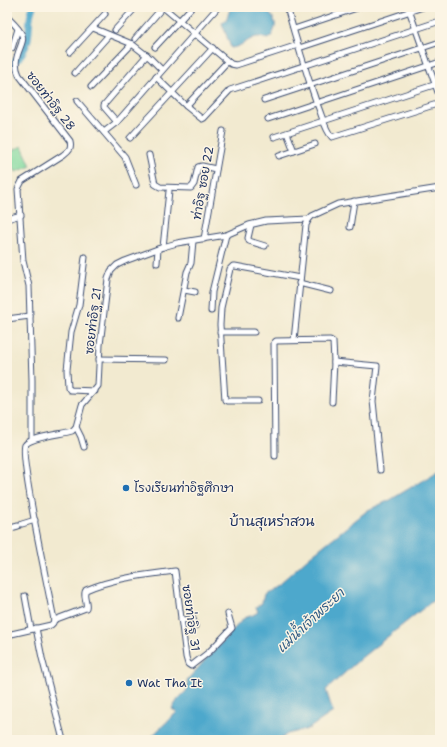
<svg xmlns="http://www.w3.org/2000/svg" width="447" height="747" font-family="'Shantell Sans','Playpen Sans Thai',sans-serif">
  <rect width="100%" height="100%" fill="#fcf5e5"/>
  <filter id="ink" filterUnits="userSpaceOnUse"><feTurbulence type="fractalNoise" baseFrequency=".025" numOctaves="2"/><feDisplacementMap in="SourceGraphic" scale="8" xChannelSelector="R" yChannelSelector="G"/><feConvolveMatrix kernelMatrix="1 2 1 2 8 2 1 2 1" color-interpolation-filters="sRGB"/></filter>
  <filter id="wash" filterUnits="userSpaceOnUse"><feTurbulence type="fractalNoise" baseFrequency=".012" numOctaves="4" result="noise"/><feDisplacementMap in="SourceGraphic" scale="16" xChannelSelector="R" yChannelSelector="G"/><feGaussianBlur stdDeviation="0.9" result="paint"/><feColorMatrix in="noise" values="0 0 0 0 0 0 0 0 0 0 0 0 0 0 0 0 0 1.4 0 .05"/><feComposite in="paint" operator="in"/></filter>
  <g filter="url(#wash)">
    <rect width="100%" height="100%" fill="#f2ead0"/>
    <path fill="#7fd99e" stroke="#4d847e" d="M22 146 31 166 16 172 7 153Z"/>
    <g fill="#4ea8cc" stroke="#346c95">
      <path d="M231 7H263C274 18 281 23 269 39 265 39 260 36 256 37 247 40 241 47 231 48L222 23 226 20Z"/>
      <path d="M440 470V595L361 658 326 690 333 712 308 729 287 734 280 740H148L177 712 172 709 178 699 188 689 187 680 244 618 253 615 258 612 256 607 262 603 264 594 278 585 308 558 368 510 390 500Z"/>
    </g>
    <g fill="none" stroke-linecap="round" stroke-linejoin="round">
      <path stroke="#4ea8cc" stroke-width="7" d="M7 71C15 62 26 51 28 39 30 29 28 17 33 7"/>
    </g>
  </g>
  <g filter="url(#ink)">
    <g fill="none" stroke-linecap="round" stroke-linejoin="round">
      <defs>
        <g id="minor">
          <path d="M163 7 231 64 236 65 298 45"/>
          <path d="M287 7C296 40 306 72 317 104 321 112 325 131 332 137L437 104 440 100"/>
          <path d="M408 7 440 98"/>
          <path d="M287 10 297 7"/>
          <path d="M7 17C12 22 19 28 22 35 26 45 10 56 19 75L70 141C72 149 68 151 63 155L22 181 18 189 23 261 29 286 32 380V440"/>
          <path d="M93 28 132 44 150 58 162 70"/>
          <path d="M294 29 360 7"/>
          <path d="M115 30 136 7"/>
          <path d="M135 39 163 7"/>
          <path d="M155 47 192 7"/>
          <path d="M12 48 18 29"/>
          <path d="M299 48 423 7"/>
          <path d="M70 52 105 14"/>
          <path d="M75 73 109 35"/>
          <path d="M156 77 186 106 202 119 204 118 230 90 437 22"/>
          <path d="M91 87 132 44"/>
          <path d="M264 100 440 42"/>
          <path d="M77 101 125 157 136 185"/>
          <path d="M186 106 227 62"/>
          <path d="M268 119 440 62"/>
          <path d="M117 122 104 107V105L147 55"/>
          <path d="M104 132 117 122 218 7"/>
          <path d="M287 133 294 151"/>
          <path d="M274 137 440 83"/>
          <path d="M130 138 213 48"/>
          <path d="M149 155 155 184 160 187 191 188 194 184 198 167 202 166 216 169"/>
          <path d="M279 156 315 144"/>
          <path d="M7 219 21 215"/>
          <path d="M251 225 248 238 249 241 265 246"/>
          <path d="M350 227 354 201"/>
          <path d="M204 239 223 131"/>
          <path d="M163 247 169 191"/>
          <path d="M85 257 79 305 71 332 67 370 68 387 70 390 95 391"/>
          <path d="M157 263 158 249"/>
          <path d="M299 283 331 291"/>
          <path d="M184 290 195 292"/>
          <path d="M211 311 212 292 226 235"/>
          <path d="M178 318 187 272 191 263 193 241"/>
          <path d="M7 319 30 316"/>
          <path d="M220 332H254"/>
          <path d="M294 340 306 225 309 219"/>
          <path d="M99 359 166 360"/>
          <path d="M334 362 377 366 373 401 380 470"/>
          <path d="M258 401H227L225 400 220 325 221 308 230 269 233 266H235L300 278"/>
          <path d="M76 427 81 437 84 447"/>
          <path d="M275 456 274 343 276 341 330 340 333 342 334 362 332 402"/>
          <path d="M22 524 35 520"/>
          <path d="M7 529 18 526"/>
          <path d="M25 596 31 629"/>
          <path d="M54 620 86 608C88 602 82 595 86 590 114 578 145 575 175 571L186 657 188 664 191 666 209 652 232 628 228 614"/>
          <path d="M181 620 193 619 195 626"/>
          <path d="M36 628 42 658 63 740"/>
          <path d="M7 635 51 625 53 623 54 620C50 597 19 456 25 445 30 437 62 434 72 431L76 427 82 405 98 386 100 345 108 279 111 271 117 265 125 261 163 247 177 243 226 235 249 225 266 221 309 219 312 216 338 204 440 188"/>
        </g>
      </defs>
      <use href="#minor" stroke="#3b4b6f" stroke-width="7"/>
      <use href="#minor" stroke="#fff" stroke-width="5"/>
    </g>
  </g>
  <g fill="#1f6fb2" stroke="#fcf5e5" stroke-width="1.5">
    <circle cx="126" cy="488" r="4"/>
    <circle cx="129" cy="683" r="4"/>
  </g>
  <g text-anchor="middle" stroke-width="3" stroke-linejoin="round" paint-order="stroke">
    <g font-size="12" fill="#1b2f5e" stroke="#fcf5e5">
      <text transform="translate(51 101) rotate(52)" y="4">ซอยท่าอิฐ 28</text>
      <text transform="translate(203 183) rotate(-80)" y="4">ท่าอิฐ ซอย 22</text>
      <text transform="translate(93 321) rotate(-83)" y="4">ซอยท่าอิฐ 21</text>
      <text transform="translate(191 618) rotate(82)" y="4">ซอยท่าอิฐ 31</text>
    </g>
    <g font-size="12" fill="#1b2f5e" stroke="#fcf5e5" text-anchor="start">
      <text x="134" y="492">โรงเรียนท่าอิฐศึกษา</text>
      <text x="137" y="687">Wat Tha It</text>
    </g>
    <g font-size="13" font-style="italic" fill="#2d5984" stroke="#fcf5e5">
      <text transform="translate(310 620) rotate(-43)" y="5">แม่น้ำเจ้าพระยา</text>
    </g>
    <g font-size="14" fill="#1b2f5e" stroke="#fcf5e5">
      <text x="272" y="526">บ้านสุเหร่าสวน</text>
    </g>
  </g>
  <rect width="447" height="747" fill="none" stroke="#fcf5e5" stroke-width="24"/>
</svg>
